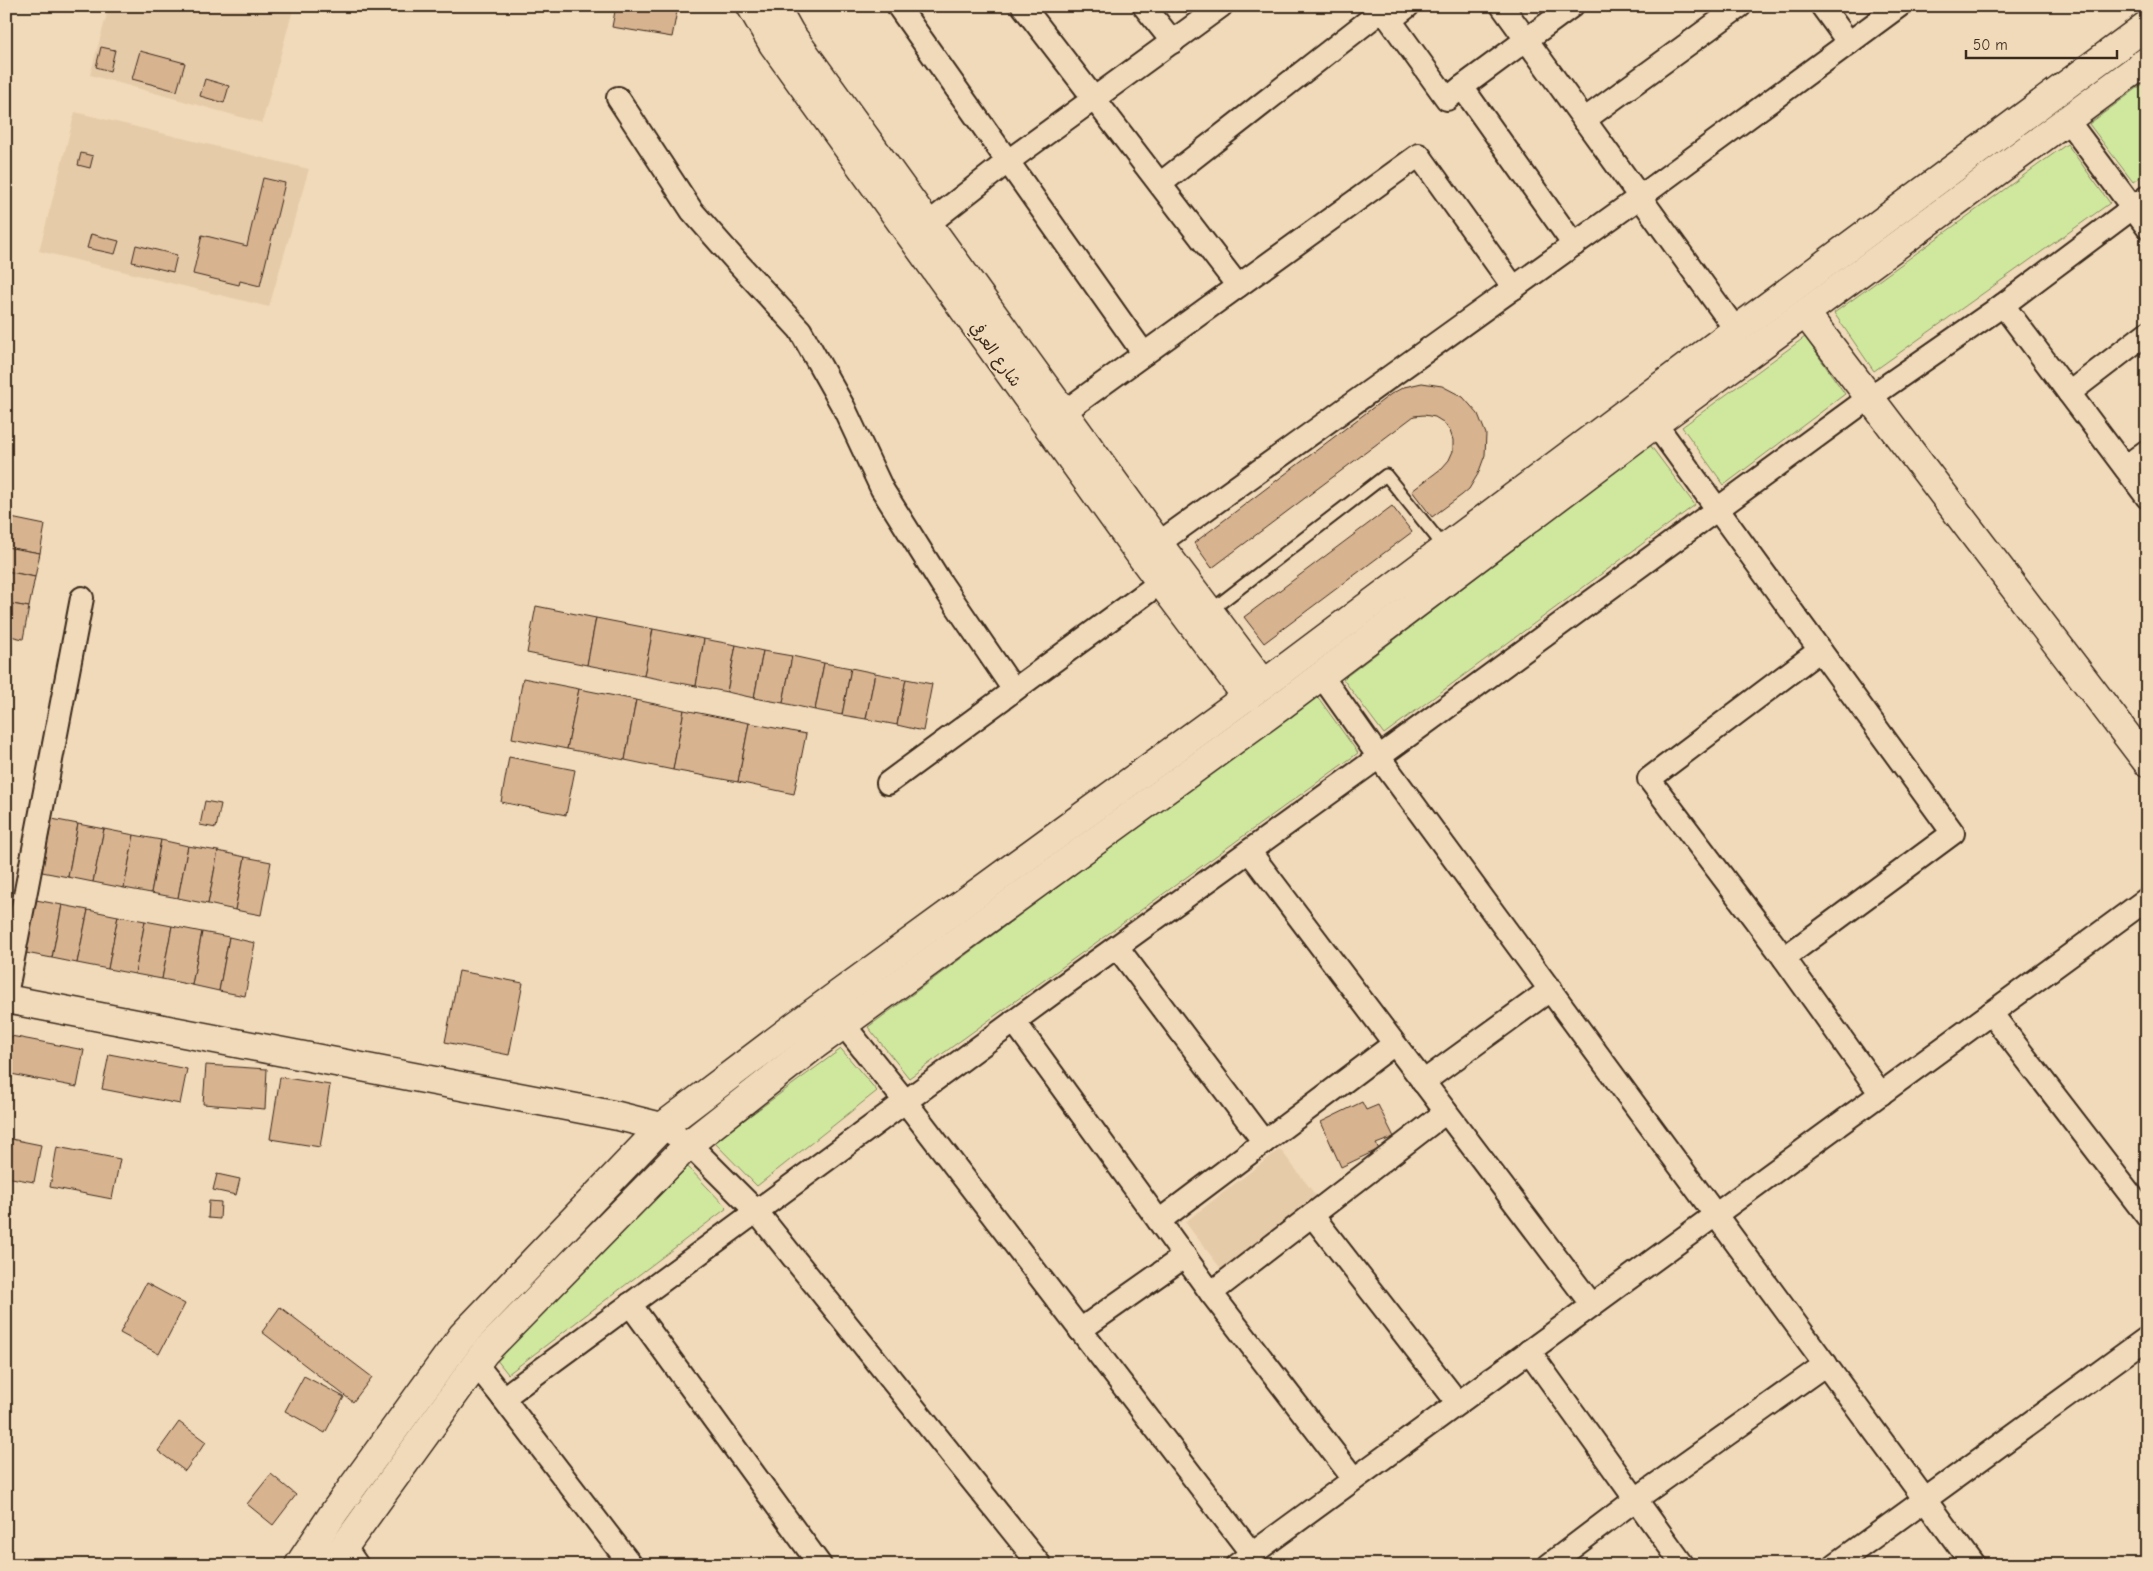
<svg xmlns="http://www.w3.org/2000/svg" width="2153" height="1571" font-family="'Comic Neue','Playpen Sans Arabic',sans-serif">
  <rect width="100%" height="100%" fill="#f1dab9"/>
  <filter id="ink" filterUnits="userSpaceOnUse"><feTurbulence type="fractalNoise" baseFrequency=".02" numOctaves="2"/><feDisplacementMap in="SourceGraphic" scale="10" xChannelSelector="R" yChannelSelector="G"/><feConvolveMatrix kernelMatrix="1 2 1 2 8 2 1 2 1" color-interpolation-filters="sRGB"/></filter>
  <g filter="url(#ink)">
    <g fill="#e6cba9">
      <path d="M109 6H294L262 123 90 75Z"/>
      <path d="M75 112 309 169 269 307 39 251Z"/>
      <path d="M1280 1149 1317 1197 1222 1270 1185 1222Z"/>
    </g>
    <g fill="#cfe89e" stroke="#85895e">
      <path d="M2147 81V172L2133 182 2089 124Z"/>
      <path d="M2067 144 2110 203 1874 371 1834 313Z"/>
      <path d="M1805 337 1845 394 1724 485 1682 427Z"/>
      <path d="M1650 445 1695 505 1384 734 1343 679Z"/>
      <path d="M1317 696 1358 753 909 1078 868 1027Z"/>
      <path d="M841 1049 877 1091 757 1186 714 1142Z"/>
      <path d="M688 1167 727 1208 508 1374 496 1359Z"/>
    </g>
    <g fill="#d7b38f" stroke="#3b2a1e">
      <path d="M616 6H678L672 37 612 27Z"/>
      <path d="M101 47 115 50 110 71 96 67Z"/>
      <path d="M140 51 185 63 177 91 132 79Z"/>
      <path d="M205 79 229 86 224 103 200 96Z"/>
      <path d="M81 153 93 156 90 168 78 165Z"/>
      <path d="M263 178 285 183 260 286 240 281 239 285 193 274 202 235 247 246Z"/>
      <path d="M91 234 119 241 115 254 87 248Z"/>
      <path d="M136 245 177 255 173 272 132 262Z"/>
      <path d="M1422 383 1442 386 1463 397 1478 414 1486 434 1485 455 1478 474 1469 489 1462 495 1432 517 1412 491 1442 468 1449 460 1453 451V440L1450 431 1443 422 1435 417 1424 415 1414 416 1212 568 1194 543 1391 394 1404 387Z"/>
      <path d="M1392 506 1412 532 1264 643 1244 617Z"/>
      <path d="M11 518 45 525 40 553 6 547Z"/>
      <path d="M6 547 40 553 35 577 6 571Z"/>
      <path d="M6 571 35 577 29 607 6 603Z"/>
      <path d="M6 603 29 607 23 639 6 635Z"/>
      <path d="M536 606 596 618 587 665 527 653Z"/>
      <path d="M596 618 653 629 644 676 587 665Z"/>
      <path d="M653 629 704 639 696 686 644 676Z"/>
      <path d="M704 639 736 645 727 692 696 686Z"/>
      <path d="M736 645 763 651 754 698 727 692Z"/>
      <path d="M763 651 792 656 783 703 754 698Z"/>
      <path d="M792 656 824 663 815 710 783 703Z"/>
      <path d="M824 663 851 668 842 715 815 710Z"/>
      <path d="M851 668 875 673 866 719 842 715Z"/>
      <path d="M875 673 906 679 897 725 866 719Z"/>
      <path d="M523 678 579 689 567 749 512 738Z"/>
      <path d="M906 679 932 684 923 731 897 725Z"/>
      <path d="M579 689 636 700 625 760 567 749Z"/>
      <path d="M636 700 684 710 673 770 625 760Z"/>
      <path d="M684 710 749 723 738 782 673 770Z"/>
      <path d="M749 723 806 734 794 794 738 782Z"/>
      <path d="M509 757 575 770 566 815 501 802Z"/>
      <path d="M205 801 221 804 216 828 200 825Z"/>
      <path d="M52 819 78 824 68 877 42 872Z"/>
      <path d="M78 824 104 829 93 882 68 877Z"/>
      <path d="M104 829 134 835 124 888 93 882Z"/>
      <path d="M134 835 161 840 151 893 124 888Z"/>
      <path d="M161 840 188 846 178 898 151 893Z"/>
      <path d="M188 846 218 851 208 904 178 898Z"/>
      <path d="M218 851 245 857 235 910 208 904Z"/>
      <path d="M245 857 271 862 261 915 235 910Z"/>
      <path d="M36 900 62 905 52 958 26 953Z"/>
      <path d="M62 905 88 910 77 963 52 958Z"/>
      <path d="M88 910 118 916 108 969 77 963Z"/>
      <path d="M118 916 145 921 135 974 108 969Z"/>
      <path d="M145 921 172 926 162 979 135 974Z"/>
      <path d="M172 926 202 932 192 985 162 979Z"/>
      <path d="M202 932 229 937 219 991 192 985Z"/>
      <path d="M229 937 255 943 245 996 219 991Z"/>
      <path d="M459 971 523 983 509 1055 445 1042Z"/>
      <path d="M11 1036 84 1050 77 1087 6 1073Z"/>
      <path d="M109 1054 187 1069 180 1104 102 1089Z"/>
      <path d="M206 1065 267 1069 265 1109 203 1104Z"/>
      <path d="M280 1077 330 1085 320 1147 270 1139Z"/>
      <path d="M1362 1102 1366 1110 1378 1105 1394 1137 1376 1144 1379 1149 1341 1167 1321 1122Z"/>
      <path d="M6 1138 41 1145 34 1182 6 1177Z"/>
      <path d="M57 1147 120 1159 112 1199 50 1187Z"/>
      <path d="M217 1174 240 1179 236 1195 213 1190Z"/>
      <path d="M209 1201 221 1202 220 1219 208 1218Z"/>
      <path d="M146 1283 185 1304 159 1354 120 1333Z"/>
      <path d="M280 1307 372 1377 353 1402 262 1332Z"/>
      <path d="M304 1376 344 1397 325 1433 285 1411Z"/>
      <path d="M179 1422 206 1442 185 1471 158 1451Z"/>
      <path d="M271 1474 296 1495 273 1525 247 1504Z"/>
    </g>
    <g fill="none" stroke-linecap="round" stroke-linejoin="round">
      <defs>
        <path id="lane" d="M1210 611 1386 475 1445 548"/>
        <g id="street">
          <path d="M898 6 1144 354"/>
          <path d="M1023 6 1238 286"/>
          <path d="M1144 6 1173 42"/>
          <path d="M1408 6 1390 20 1447 99 1462 87"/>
          <path d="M1502 6 1736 330"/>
          <path d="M1572 6 1462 87 1574 245"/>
          <path d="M1822 6 1849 43"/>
          <path d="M618 98 692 211 737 262 800 330 844 408 882 489 941 583 1014 690"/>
          <path d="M1584 120 1740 6"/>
          <path d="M2068 121 2147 227"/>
          <path d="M1160 184 1381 11"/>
          <path d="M928 224 1007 162 1221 6"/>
          <path d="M2003 305 2147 497"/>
          <path d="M2069 393 2147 333"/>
          <path d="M1646 411 1953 833 1784 958"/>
          <path d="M1064 412 1419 155 1514 288"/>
          <path d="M2125 467 2147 451"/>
          <path d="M1145 553 1640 197 1899 6"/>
          <path d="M1820 650 1649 779 1784 958 1881 1094"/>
          <path d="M1321 675 1379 757 1869 398 2003 305 2147 197"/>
          <path d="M888 783 1161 582"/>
          <path d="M1249 851 1592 1305"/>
          <path d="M1117 947 1264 1142"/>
          <path d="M6 995 82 598"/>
          <path d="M1991 1013 2147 1216"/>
          <path d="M1014 1021 1211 1293"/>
          <path d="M843 1024 905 1101 1252 1554"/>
          <path d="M1423 1082 1551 989"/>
          <path d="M662 1127 689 1144 756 1211 1040 1565"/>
          <path d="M1312 1215 1458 1403"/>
          <path d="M1159 1221 1394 1044"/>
          <path d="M630 1304 820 1565"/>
          <path d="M1080 1330 1185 1256"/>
          <path d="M1529 1351 1683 1565"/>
          <path d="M476 1364 503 1398 1054 992 1379 757 1973 1565"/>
          <path d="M503 1398 631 1565"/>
          <path d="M1354 1479 1211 1293 1446 1112"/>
          <path d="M344 1546 357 1565"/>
          <path d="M1237 1565 2147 899"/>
          <path d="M1549 1565 1636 1499 1826 1364"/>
          <path d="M1835 1565 2147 1338"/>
        </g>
        <g id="secondary">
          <path d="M751 6 773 44 1141 556 1247 697"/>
          <path d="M775 6 790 33 1158 543 1264 684"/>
          <path d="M1806 314 2147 762"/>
          <path d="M6 999 618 1116 662 1127"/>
          <path d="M299 1565 335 1511 462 1336 662 1127 795 1026 1264 684 1736 330 2147 25"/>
          <path d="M331 1565 484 1353 689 1144 811 1048 1281 706 1656 423 2147 61"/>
        </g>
      </defs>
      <use href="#lane" stroke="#3b2a1e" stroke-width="15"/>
      <use href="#street" stroke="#3b2a1e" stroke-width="26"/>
      <use href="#secondary" stroke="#3b2a1e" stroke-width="31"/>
      <use href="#lane" stroke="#f1dab9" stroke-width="11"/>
      <use href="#street" stroke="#f1dab9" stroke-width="22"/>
      <use href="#secondary" stroke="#f1dab9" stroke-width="28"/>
    </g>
  </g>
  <g text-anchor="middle" stroke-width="4" stroke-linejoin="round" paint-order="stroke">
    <g font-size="16" fill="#3b2a1e" stroke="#f1dab9">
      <text transform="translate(996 354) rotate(54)" y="6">شارع العرفي</text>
    </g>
  </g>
  <rect width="2153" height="1571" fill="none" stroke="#f1dab9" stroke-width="25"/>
  <rect x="12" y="12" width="2128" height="1546" fill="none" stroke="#3b2a1e" stroke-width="2" filter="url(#ink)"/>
  <path d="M1966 50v8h151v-8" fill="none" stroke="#3b2a1e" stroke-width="2.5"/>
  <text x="1973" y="50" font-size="15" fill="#3b2a1e" stroke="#f1dab9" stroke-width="4" paint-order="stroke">50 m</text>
</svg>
